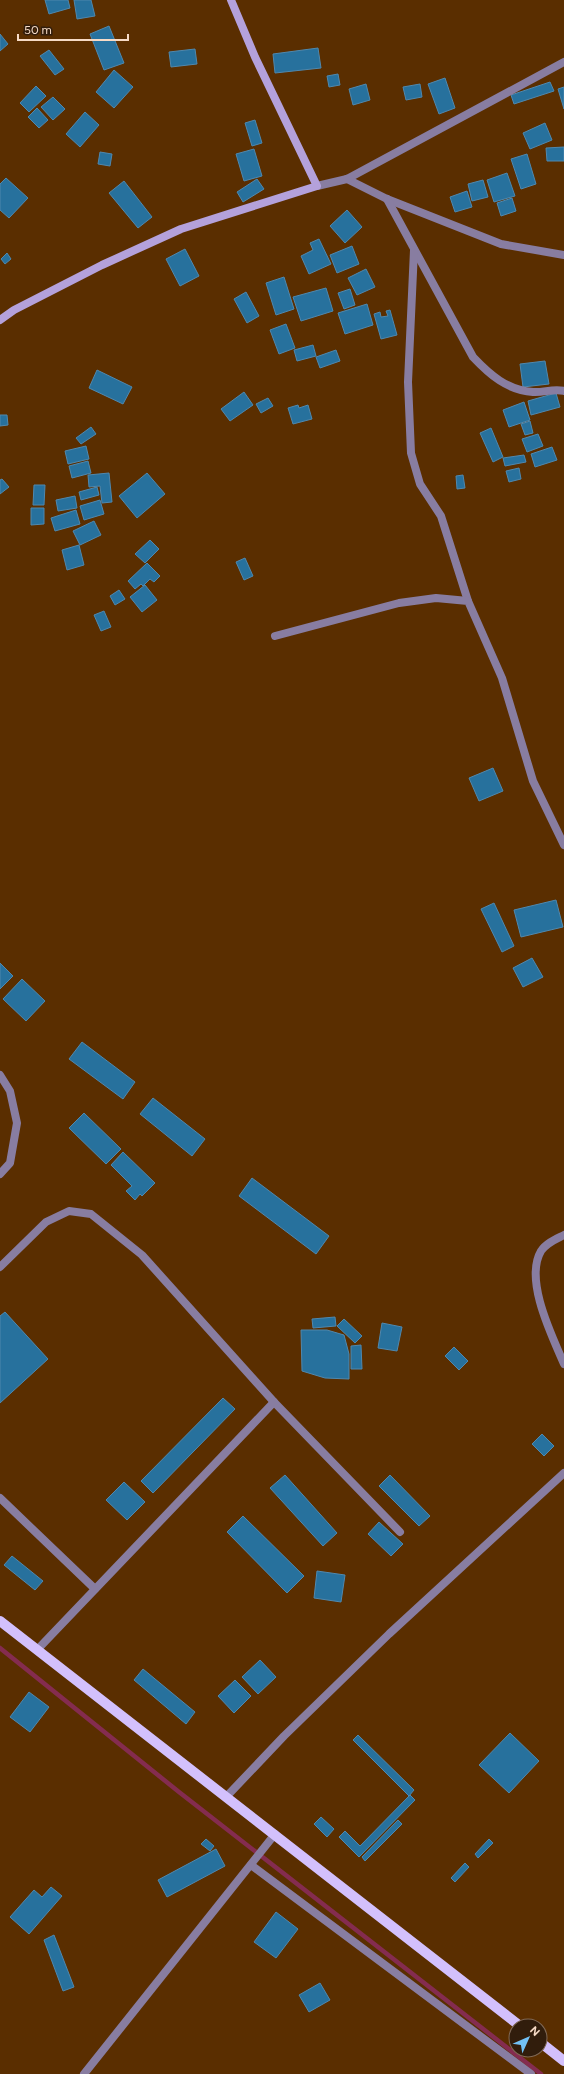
<svg xmlns="http://www.w3.org/2000/svg" width="564" height="2074" font-family="Figtree,sans-serif">
  <rect width="100%" height="100%" fill="#5a2e00"/>
  <g fill="none" stroke-linecap="round" stroke-linejoin="round">
    <path stroke="#842c4f" stroke-width="4.5" d="M0 1648 179 1792 541 2074"/>
  </g>
  <g fill="#27719d" stroke="#4f88ae">
    <path d="M45 0H68L70 8 49 14Z"/>
    <path d="M74 0H91L95 16 77 19Z"/>
    <path d="M109 26 124 63 104 70 90 34Z"/>
    <path d="M0 34 8 44 0 51Z"/>
    <path d="M318 48 321 68 275 73 273 54Z"/>
    <path d="M195 49 197 64 171 67 169 52Z"/>
    <path d="M49 50 64 69 55 75 40 56Z"/>
    <path d="M114 70 133 87 114 108 96 92Z"/>
    <path d="M338 74 340 85 329 87 327 76Z"/>
    <path d="M445 78 455 108 439 114 428 84Z"/>
    <path d="M550 82 554 91 514 104 511 95Z"/>
    <path d="M366 84 370 100 353 105 349 89Z"/>
    <path d="M420 84 422 97 406 100 403 87Z"/>
    <path d="M36 86 46 96 29 112 20 103Z"/>
    <path d="M564 87V109L558 89Z"/>
    <path d="M53 97 65 109 53 120 41 107Z"/>
    <path d="M37 108 48 120 39 128 28 117Z"/>
    <path d="M85 112 99 125 80 147 66 134Z"/>
    <path d="M255 120 262 143 252 146 245 123Z"/>
    <path d="M545 123 552 140 530 149 523 133Z"/>
    <path d="M564 147V161H547L546 148Z"/>
    <path d="M254 149 262 176 244 181 236 154Z"/>
    <path d="M100 152 112 154 110 166 98 164Z"/>
    <path d="M527 154 536 184 521 189 511 159Z"/>
    <path d="M507 173 515 196 494 202 487 180Z"/>
    <path d="M6 178 28 198 9 218 0 210V184Z"/>
    <path d="M257 179 264 189 243 202 237 192Z"/>
    <path d="M483 180 488 197 472 201 468 184Z"/>
    <path d="M124 181 152 217 138 228 109 193Z"/>
    <path d="M467 191 472 207 455 212 450 197Z"/>
    <path d="M512 198 516 211 501 216 497 203Z"/>
    <path d="M347 210 362 227 345 243 330 226Z"/>
    <path d="M319 239 331 264 309 274 301 256 313 250 310 243Z"/>
    <path d="M352 246 359 264 337 273 330 255Z"/>
    <path d="M185 249 199 276 180 286 166 259Z"/>
    <path d="M7 253 11 259 5 264 1 259Z"/>
    <path d="M366 269 375 287 357 295 348 278Z"/>
    <path d="M284 277 294 309 276 315 266 283Z"/>
    <path d="M326 288 333 311 301 321 293 297Z"/>
    <path d="M350 289 355 305 344 309 338 293Z"/>
    <path d="M246 292 259 316 247 323 234 299Z"/>
    <path d="M367 304 373 325 345 334 338 313Z"/>
    <path d="M390 310 397 335 381 339 374 314 380 312 381 317 388 316 386 311Z"/>
    <path d="M286 324 295 348 279 354 270 330Z"/>
    <path d="M313 345 316 356 297 361 294 350Z"/>
    <path d="M336 350 340 361 320 368 316 357Z"/>
    <path d="M545 361 549 384 523 387 520 364Z"/>
    <path d="M97 370 132 387 123 404 89 388Z"/>
    <path d="M244 392 253 405 230 421 221 409Z"/>
    <path d="M556 393 560 407 531 415 528 401Z"/>
    <path d="M268 398 273 406 261 413 256 404Z"/>
    <path d="M524 402 530 420 509 427 503 410Z"/>
    <path d="M298 405 299 408 308 405 312 419 293 424 288 408Z"/>
    <path d="M0 415H7L8 425 0 426Z"/>
    <path d="M530 421 533 433 525 435 521 424Z"/>
    <path d="M91 427 96 434 81 444 76 438Z"/>
    <path d="M491 428 503 457 493 462 480 433Z"/>
    <path d="M538 434 543 446 527 452 522 439Z"/>
    <path d="M86 446 89 459 68 464 65 451Z"/>
    <path d="M552 447 557 460 535 467 531 454Z"/>
    <path d="M524 455 526 462 505 466 503 458Z"/>
    <path d="M88 461 91 473 72 478 69 466Z"/>
    <path d="M519 468 521 479 509 482 506 471Z"/>
    <path d="M109 473 112 502 102 503 100 486 89 487 88 475Z"/>
    <path d="M147 473 165 494 137 518 119 496Z"/>
    <path d="M463 475 465 488 457 489 456 476Z"/>
    <path d="M2 479 9 487 0 494V480Z"/>
    <path d="M34 485H45L44 505H33Z"/>
    <path d="M97 487 99 495 81 500 79 492Z"/>
    <path d="M75 496 77 508 58 511 56 500Z"/>
    <path d="M100 500 104 514 84 520 80 506Z"/>
    <path d="M31 508H44V524L31 525Z"/>
    <path d="M76 510 80 524 55 531 51 518Z"/>
    <path d="M94 521 101 535 80 545 73 531Z"/>
    <path d="M150 540 159 549 145 563 135 554Z"/>
    <path d="M79 545 84 565 67 570 62 550Z"/>
    <path d="M245 558 253 576 244 580 236 562Z"/>
    <path d="M147 563 160 576 154 582 150 579 143 586 141 584 135 589 128 581Z"/>
    <path d="M145 585 157 600 142 612 130 597Z"/>
    <path d="M119 590 125 599 115 605 110 596Z"/>
    <path d="M104 611 111 627 101 631 94 615Z"/>
    <path d="M493 768 503 791 479 801 469 778Z"/>
    <path d="M556 900 563 927 521 937 514 910Z"/>
    <path d="M494 903 514 946 502 952 481 909Z"/>
    <path d="M532 958 543 977 523 987 513 968Z"/>
    <path d="M0 963 13 976 0 989Z"/>
    <path d="M22 979 45 1001 26 1021 3 999Z"/>
    <path d="M82 1042 135 1082 123 1099 69 1059Z"/>
    <path d="M153 1098 205 1139 192 1156 140 1114Z"/>
    <path d="M84 1113 121 1149 106 1164 69 1128Z"/>
    <path d="M123 1152 155 1183 142 1196 140 1194 135 1200 126 1191 132 1186 111 1165Z"/>
    <path d="M252 1178 329 1236 316 1254 239 1196Z"/>
    <path d="M5 1312 48 1359 0 1403V1316Z"/>
    <path d="M335 1317 336 1326 313 1328 312 1319Z"/>
    <path d="M344 1319 362 1336 355 1343 337 1326Z"/>
    <path d="M382 1323 402 1327 397 1351 378 1348Z"/>
    <path d="M301 1330H327L344 1335 349 1354V1379L325 1378 302 1371Z"/>
    <path d="M361 1345 362 1369H351V1346Z"/>
    <path d="M454 1347 468 1361 459 1370 445 1356Z"/>
    <path d="M223 1398 235 1409 153 1493 141 1481Z"/>
    <path d="M542 1434 554 1446 544 1456 532 1444Z"/>
    <path d="M285 1475 337 1533 323 1546 270 1488Z"/>
    <path d="M390 1475 430 1516 419 1526 379 1486Z"/>
    <path d="M124 1482 145 1502 127 1520 106 1500Z"/>
    <path d="M243 1516 304 1576 287 1593 227 1532Z"/>
    <path d="M379 1522 403 1544 391 1556 368 1534Z"/>
    <path d="M12 1556 43 1581 35 1590 4 1565Z"/>
    <path d="M317 1571 345 1575 341 1602 314 1598Z"/>
    <path d="M260 1660 276 1677 258 1694 242 1677Z"/>
    <path d="M143 1669 195 1712 186 1724 134 1680Z"/>
    <path d="M235 1680 251 1696 234 1713 218 1696Z"/>
    <path d="M29 1692 49 1707 30 1732 10 1717Z"/>
    <path d="M510 1733 539 1761 509 1793 479 1765Z"/>
    <path d="M358 1735 414 1790 409 1796 353 1740Z"/>
    <path d="M410 1795 415 1800 359 1857 339 1837 345 1831 360 1846Z"/>
    <path d="M321 1817 334 1829 327 1837 314 1824Z"/>
    <path d="M398 1820 402 1824 365 1861 362 1857Z"/>
    <path d="M206 1839 214 1846 210 1851 201 1844Z"/>
    <path d="M489 1839 493 1843 478 1858 475 1854Z"/>
    <path d="M216 1849 225 1866 167 1897 158 1880Z"/>
    <path d="M465 1863 469 1867 455 1882 451 1878Z"/>
    <path d="M51 1887 62 1896 29 1934 10 1917 34 1890 42 1897Z"/>
    <path d="M276 1912 298 1929 276 1958 254 1942Z"/>
    <path d="M54 1935 74 1987 63 1991 44 1940Z"/>
    <path d="M320 1983 330 2000 309 2012 299 1995Z"/>
  </g>
  <g fill="none" stroke-linecap="round" stroke-linejoin="round">
    <g stroke="#887da1" stroke-width="8">
      <path d="M347 179 387 199 501 244 564 255"/>
      <path d="M317 186 347 179 564 62"/>
      <path d="M387 199 473 357C490 375 507 390 533 392 543 393 554 388 564 391"/>
      <path d="M414 250 408 382 411 453 420 484 441 516 468 601"/>
      <path d="M275 636 399 603 436 598 468 601 502 678 533 781 564 845"/>
      <path d="M0 1075 10 1091 17 1123 10 1163 0 1174"/>
      <path d="M564 1235C556 1239 546 1243 541 1251 524 1280 552 1336 564 1364"/>
      <path d="M0 1267 46 1222 69 1211 91 1214 142 1255 274 1402"/>
      <path d="M0 1498 95 1589"/>
      <path d="M37 1650 274 1402 400 1532"/>
      <path d="M227 1796 284 1736 389 1634 564 1473"/>
      <path d="M251 1865 531 2074"/>
      <path d="M84 2074 275 1834"/>
    </g>
    <path stroke="#b4a1db" stroke-width="8" d="M0 320 14 310 102 265 181 229 317 186 255 57 231 0"/>
    <g stroke="#d3c0fc" stroke-width="10">
      <path d="M0 1621 520 2026"/>
      <path d="M540 2042 564 2061"/>
    </g>
  </g>
  <g transform="translate(528 2038) rotate(45)"><circle r="19" fill="#311d0c" stroke="#806956"/>
  <path d="M0-3L7 15L0 10L-7 15Z" fill="#72c1f5"/>
  <text y="-6" font-size="11" font-weight="bold" text-anchor="middle" fill="#f7dbc6">N</text>
  </g>
  <path d="M18 34v6h110v-6" fill="none" stroke="#f7dbc6" stroke-width="2"/>
  <text x="24" y="34" font-size="12" fill="#f7dbc6" stroke="#311d0c" stroke-width="3" paint-order="stroke">50 m</text>
</svg>
